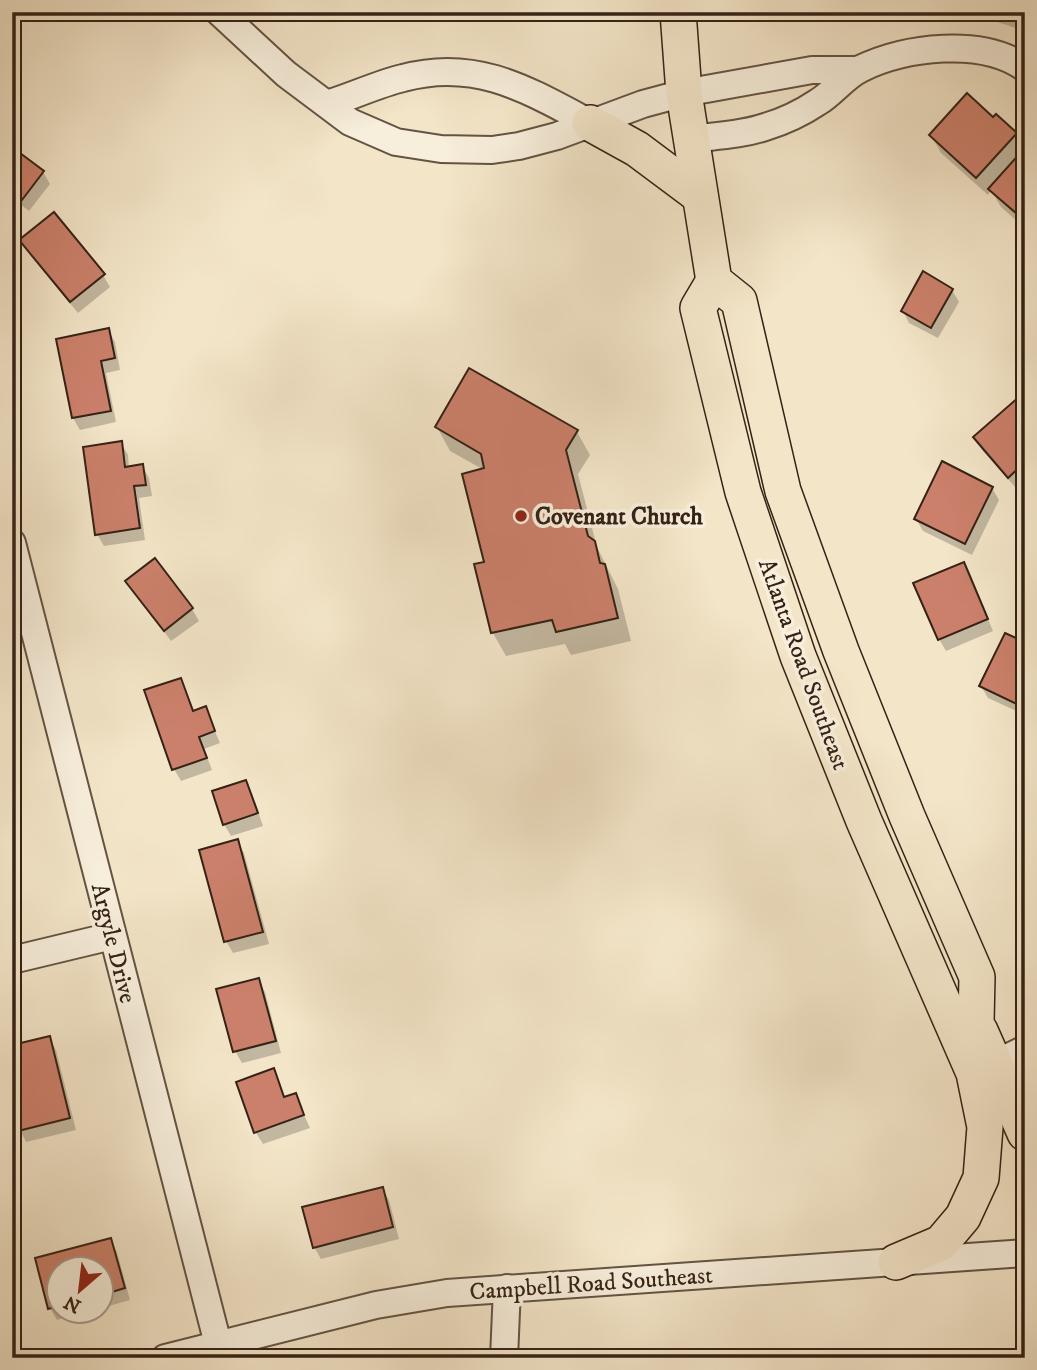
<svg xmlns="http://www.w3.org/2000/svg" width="1037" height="1370" font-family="'IM FELL DW Pica',serif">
  <rect width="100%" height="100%" fill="#f3e5c8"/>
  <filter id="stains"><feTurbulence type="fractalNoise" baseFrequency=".00286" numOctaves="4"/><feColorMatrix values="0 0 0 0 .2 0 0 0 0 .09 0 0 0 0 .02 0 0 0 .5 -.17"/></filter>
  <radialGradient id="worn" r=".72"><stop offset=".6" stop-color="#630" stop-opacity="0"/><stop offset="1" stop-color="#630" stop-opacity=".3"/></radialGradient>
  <g fill="#0003">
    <path d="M986 12H1025V36L1019 29 991 20Z"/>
    <path d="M993 120 1016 134 1025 150V228L1001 207 991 190 988 195 941 153 931 135Z"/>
    <path d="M12 149 43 172 50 184 29 211 12 198Z"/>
    <path d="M21 240 103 275 110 287 78 313 28 252Z"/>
    <path d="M952 290 959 302 938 338 909 323 903 311Z"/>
    <path d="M108 330 115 342 120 370 106 373 116 422 80 430 73 418 58 340Z"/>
    <path d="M1025 404V480L1016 488 982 450 975 438Z"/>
    <path d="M437 427 577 432 590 455 578 474 597 547 618 589 631 641 571 655 565 644 506 656 493 633 476 566 486 563 484 470 450 451Z"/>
    <path d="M121 443 128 455 129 468 142 466 149 478 152 496 139 498 145 540 104 546 97 534Z"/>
    <path d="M992 488 999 500 972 555 923 531 916 519Z"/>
    <path d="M970 576 993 631 946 651 939 639Z"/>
    <path d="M127 581 192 609 199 621 171 641Z"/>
    <path d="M1025 644V715L988 698 981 686Z"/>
    <path d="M181 680 195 712 205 709 220 743 204 749 212 770 181 781 174 769Z"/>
    <path d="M246 782 252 794 263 826 231 836 224 824Z"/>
    <path d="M237 842 244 853 269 944 233 953 226 941Z"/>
    <path d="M258 980 265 992 281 1053 242 1063 235 1051Z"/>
    <path d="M49 1038 56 1050 76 1130 26 1142 20 1130Z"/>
    <path d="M273 1071 286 1099 295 1095 310 1128 263 1144 256 1133 238 1083Z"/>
    <path d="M382 1189 389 1200 399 1239 321 1259 314 1247Z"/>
    <path d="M110 1240 117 1252 130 1300 102 1308V1268H60V1310H92L57 1320 50 1308 37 1259Z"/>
  </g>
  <g fill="#cb806b" stroke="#352216" stroke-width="2">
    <path d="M967 93 993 117 996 114 1017 133 976 178 929 135Z"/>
    <path d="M12 147 44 171 22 200 12 193Z"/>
    <path d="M1022 151 1025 153V221L988 189Z"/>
    <path d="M54 212 105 274 70 302 19 240Z"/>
    <path d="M923 271 953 289 931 328 901 311Z"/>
    <path d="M109 328 115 358 101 361 111 411 72 418 56 339Z"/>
    <path d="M469 368 578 430 566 450 588 536 595 541 600 563 605 564 618 618 556 632 552 620 491 633 474 564 484 562 462 474 484 468 481 454 435 427Z"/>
    <path d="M1020 396 1025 402V462L1008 478 973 437Z"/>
    <path d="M122 441 125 467 143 464 146 485 134 486 140 528 95 535 83 447Z"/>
    <path d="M942 461 993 487 965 544 914 519Z"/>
    <path d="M155 558 193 608 164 631 125 581Z"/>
    <path d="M964 562 988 619 938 640 913 583Z"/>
    <path d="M1005 633 1025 642V708L979 686Z"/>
    <path d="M181 678 193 711 206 706 215 731 199 737 207 758 172 770 144 690Z"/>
    <path d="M246 780 258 813 223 825 212 791Z"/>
    <path d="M238 839 263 932 224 942 199 850Z"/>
    <path d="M259 978 276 1041 233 1052 216 989Z"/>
    <path d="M50 1036 70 1118 18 1131 12 1107V1045Z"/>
    <path d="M274 1068 284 1097 296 1093 304 1115 254 1133 236 1082Z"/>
    <path d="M383 1187 393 1227 313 1248 302 1207Z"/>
    <path d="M111 1238 125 1288 102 1295V1268H60V1306L48 1309 35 1258Z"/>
  </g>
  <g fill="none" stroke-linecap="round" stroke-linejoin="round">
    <defs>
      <g id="minor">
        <path d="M219 12 286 74 350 122 396 142 441 149 492 150 519 146 557 136 643 104 684 93 812 70H858"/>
        <path d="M327 104C353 96 378 84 403 78 476 58 528 90 590 123"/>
        <path d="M691 139C714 136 742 135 765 127 782 122 803 112 818 102 833 93 844 77 860 69 905 47 982 37 1025 68"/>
        <path d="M12 543 218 1344"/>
        <path d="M12 960 112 936"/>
        <path d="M995 1064 1025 1049"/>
        <path d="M165 1358 376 1305 447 1293 1025 1253"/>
        <path d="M504 1358 507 1288"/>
      </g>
      <g id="major">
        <path d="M678 12 684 93 714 281 739 301 783 491 841 651 907 816 977 977 976 1022"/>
        <path d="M590 123 637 149 700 196"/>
        <path d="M714 281 698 308 743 492 798 656 864 821 974 1073 985 1127 981 1178 963 1217 941 1243 896 1262"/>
        <path d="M980 1031 1025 1133"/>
      </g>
    </defs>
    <use href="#minor" stroke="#645342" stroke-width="30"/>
    <use href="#major" stroke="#352216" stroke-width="38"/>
    <use href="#minor" stroke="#f7eedb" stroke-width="26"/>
    <use href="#major" stroke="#f3e5c8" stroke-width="35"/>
  </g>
  <circle fill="#8f2418" stroke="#f7eedb" stroke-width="2.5" cx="521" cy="516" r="7"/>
  <g text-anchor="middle" stroke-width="7" stroke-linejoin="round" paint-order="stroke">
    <g font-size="24" font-weight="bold" fill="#352216" stroke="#f7eedb" text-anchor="start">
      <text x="535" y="524">Covenant Church</text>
    </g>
    <g font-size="24" fill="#352216" stroke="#f7eedb">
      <text transform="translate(804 664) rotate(70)" y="8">Atlanta Road Southeast</text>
      <text transform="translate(114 943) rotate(76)" y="8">Argyle Drive</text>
      <text transform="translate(591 1283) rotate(-4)" y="8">Campbell Road Southeast</text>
    </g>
  </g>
  <rect width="1037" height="1370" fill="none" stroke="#f3e5c8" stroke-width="42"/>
  <rect x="14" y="14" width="1009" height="1342" fill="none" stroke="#352216" stroke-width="3.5"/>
  <rect x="21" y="21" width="995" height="1328" fill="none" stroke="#352216" stroke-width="2"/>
  <g transform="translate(80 1290) rotate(208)"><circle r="33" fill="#f7eedb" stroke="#a99c8c" stroke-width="2"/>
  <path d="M0-5L12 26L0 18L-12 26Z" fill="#8f2418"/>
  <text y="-10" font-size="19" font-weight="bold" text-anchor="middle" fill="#352216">N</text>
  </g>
  <rect width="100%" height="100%" filter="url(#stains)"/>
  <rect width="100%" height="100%" fill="url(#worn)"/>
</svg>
